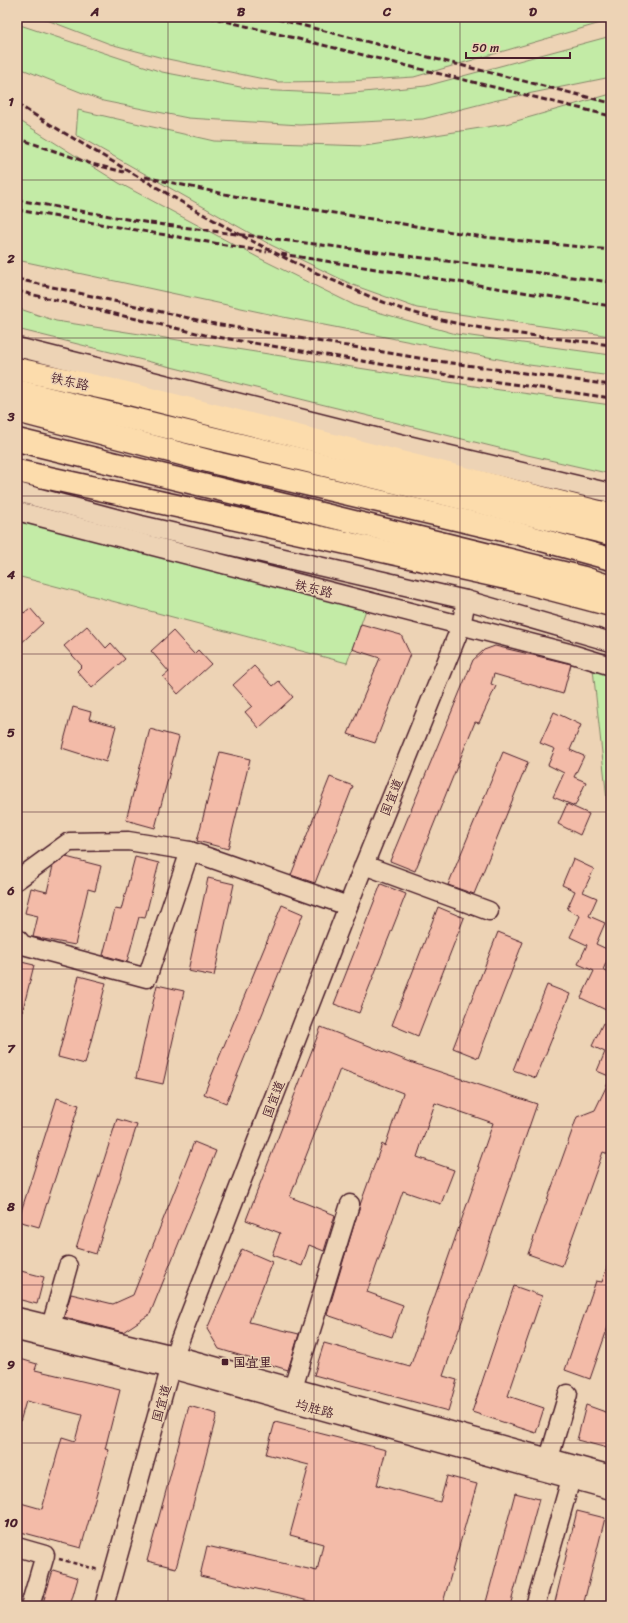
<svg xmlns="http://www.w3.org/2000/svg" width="628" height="1623" font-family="Sriracha,'LXGW WenKai TC',sans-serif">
  <rect width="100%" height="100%" fill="#edd3b5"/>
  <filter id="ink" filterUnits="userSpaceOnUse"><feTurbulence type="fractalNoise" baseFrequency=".025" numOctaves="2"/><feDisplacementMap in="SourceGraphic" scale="8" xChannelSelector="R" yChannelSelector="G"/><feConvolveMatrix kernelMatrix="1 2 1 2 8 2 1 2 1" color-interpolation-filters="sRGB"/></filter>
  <g filter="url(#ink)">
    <g fill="#c3eba6" stroke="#868568">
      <path d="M39 17H611V20L414 77 349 81 278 82 163 58 110 44Z"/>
      <path d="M17 24 162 72 256 90 343 94 426 86 611 36V77L493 101 423 119 300 125 188 118 103 101 17 67Z"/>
      <path d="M611 94V336L417 308 353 285 271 245 76 135 78 110 214 141 365 146 506 124Z"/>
      <path d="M17 119 119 183 259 258 356 306 456 334 611 355V376L529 365 283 317 17 260Z"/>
      <path d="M17 308 56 321 500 390 611 405V474L523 454 17 329Z"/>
      <path d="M17 521 367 607 347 663 17 576Z"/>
      <path d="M593 669 611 674V837Z"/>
    </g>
    <g fill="#f3bba8" stroke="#4a1f2b">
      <path d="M17 606 24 613 30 608 43 623 17 647Z"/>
      <path d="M361 624 401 635 410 654 375 743 348 734 380 658 352 649Z"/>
      <path d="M87 626 106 648 111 643 125 659 92 688 77 671 82 666 64 646Z"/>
      <path d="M173 631 194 654 198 650 211 664 178 694 163 677 169 672 151 651Z"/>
      <path d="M495 646 571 664 563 694 494 674 491 684 496 686 479 723 475 722 415 871 390 861 473 660 484 650Z"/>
      <path d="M254 666 273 686 279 681 293 697 259 728 245 712 252 706 233 685Z"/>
      <path d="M73 707 91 712 89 719 116 726 106 762 62 748Z"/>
      <path d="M554 712 581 725 570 750 584 756 574 777 586 782 575 806 553 797 564 773 548 765 555 749 540 743Z"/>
      <path d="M150 729 179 737 155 828 126 820Z"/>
      <path d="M220 752 250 759 228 849 197 841Z"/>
      <path d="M503 752 528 762 474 894 448 885Z"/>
      <path d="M330 777 353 786 315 883 291 875Z"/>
      <path d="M567 804 589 814 580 835 558 824Z"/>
      <path d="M66 857 101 866 95 891 88 889 75 945 33 937 38 916 25 913 31 888 47 892 53 866Z"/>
      <path d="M135 857 159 863 145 918 139 917 127 962 103 955 115 909 121 910Z"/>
      <path d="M573 859 594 869 583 892 597 898 589 916 605 923 596 944 611 951 603 970 611 974V1005L608 1011 581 998 594 971 578 964 587 945 570 937 580 916 567 909 575 891 562 885Z"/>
      <path d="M208 878 234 884 214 976 188 971Z"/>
      <path d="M381 884 406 894 359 1013 334 1004Z"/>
      <path d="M282 905 303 914 226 1103 204 1094Z"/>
      <path d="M438 907 464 918 418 1036 392 1025Z"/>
      <path d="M498 932 523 942 478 1058 453 1048Z"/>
      <path d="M17 961 34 965 21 1017H17Z"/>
      <path d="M79 976 106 983 85 1064 58 1057Z"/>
      <path d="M157 985 184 991 163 1084 136 1078Z"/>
      <path d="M547 985 570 994 536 1078 513 1070Z"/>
      <path d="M603 1023 611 1026V1155L603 1152 562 1266 528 1254 577 1117 595 1110 611 1077 597 1071 605 1052 592 1046Z"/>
      <path d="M321 1027 413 1063 537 1104 443 1376 457 1380 448 1411 314 1375 324 1343 410 1367 480 1167 478 1166 493 1123 435 1103 417 1157 454 1170 441 1204 403 1191 367 1292 403 1305 392 1337 327 1315 360 1205 382 1144 385 1146 403 1093 340 1069 290 1197 335 1215 324 1251 309 1245 302 1266 272 1255 280 1233 246 1220Z"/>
      <path d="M57 1098 79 1105 39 1227 18 1221Z"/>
      <path d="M117 1119 137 1125 96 1254 76 1248Z"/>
      <path d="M194 1142 216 1151 150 1314 123 1332 64 1317 71 1294 113 1304 133 1295Z"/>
      <path d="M242 1249 272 1262 249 1322 299 1334 288 1370 219 1349 207 1329Z"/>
      <path d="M609 1261H611V1318L590 1379 565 1370 596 1281 602 1282Z"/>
      <path d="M17 1270 44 1277 37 1304 17 1299Z"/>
      <path d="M514 1286 542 1296 508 1396 544 1408 536 1433 472 1412Z"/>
      <path d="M17 1358 37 1364 35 1370 120 1390 105 1449 109 1450 81 1548 17 1531V1502L42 1509 62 1437 75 1441 82 1415 26 1401 20 1422H17Z"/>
      <path d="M586 1405 611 1414V1449L577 1440Z"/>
      <path d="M189 1406 217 1414 176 1568 147 1561Z"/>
      <path d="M275 1422 386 1450 377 1485 440 1502 447 1476 477 1484 442 1606H331L200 1576 207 1546 317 1571 323 1544 290 1535 309 1465 266 1454Z"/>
      <path d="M515 1493 539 1499 510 1606H485Z"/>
      <path d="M577 1511 605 1518 583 1606H554Z"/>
      <path d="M53 1570 78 1578 70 1606H42Z"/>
    </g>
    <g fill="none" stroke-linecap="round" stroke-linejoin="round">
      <defs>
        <g id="minor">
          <path d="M17 347 399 443 611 493"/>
          <path d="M17 492 141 525 466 600 611 642"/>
          <path d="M17 511 569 653 611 666"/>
          <path d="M364 865 489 911"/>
          <path d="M17 880 69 842 128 841 190 851 348 906"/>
          <path d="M17 938 23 945 147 978 190 851"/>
          <path d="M17 1317 174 1355 611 1475"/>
          <path d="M51 1326 68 1266"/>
          <path d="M17 1331 171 1369 611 1490"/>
          <path d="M293 1388 350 1204"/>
          <path d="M549 1458 568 1394"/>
          <path d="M17 1547 45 1555 30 1606"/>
          <path d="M104 1606 174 1355 364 865 461 626 466 600"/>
          <path d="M535 1606 574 1468"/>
        </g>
        <g id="major">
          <path d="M17 369 122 392 611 515"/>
          <path d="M17 471 524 582 611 605"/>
        </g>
        <g id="highway">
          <path d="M17 391 611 534"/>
          <path d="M17 411 220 464 516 533 611 559"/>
          <path d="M17 440 584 578 611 587"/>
        </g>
      </defs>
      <use href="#minor" stroke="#4a1f2b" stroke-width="21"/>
      <use href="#major" stroke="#4a1f2b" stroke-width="25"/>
      <use href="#highway" stroke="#4a1f2b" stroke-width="25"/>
      <path stroke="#4a1f2b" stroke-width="2.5" stroke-dasharray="4 3" stroke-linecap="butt" d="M59 1559 99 1570"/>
      <use href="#minor" stroke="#edd3b5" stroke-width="18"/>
      <use href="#major" stroke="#fcdcac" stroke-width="22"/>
      <use href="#highway" stroke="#fcdcac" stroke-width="22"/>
      <g stroke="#4a1f2b" stroke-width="3" stroke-dasharray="6 3" stroke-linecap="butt">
        <path d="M209 17 611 116"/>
        <path d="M269 17 611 103"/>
        <path d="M17 104C73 139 129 171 185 204 236 233 286 260 339 283 360 292 381 302 402 309 470 331 541 336 611 345"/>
        <path d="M17 138 92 164 124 172"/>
        <path d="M145 177 253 200 484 237 611 250"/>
        <path d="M17 200 150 223 611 282"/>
        <path d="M17 210 267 252"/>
        <path d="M281 254 611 306"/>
        <path d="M17 279 215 324 437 361 611 385"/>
        <path d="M17 291 205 335 435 373 611 398"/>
      </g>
    </g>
  </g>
  <path fill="none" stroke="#4a1f2b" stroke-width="1" stroke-opacity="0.55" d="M168 17V1606M314 17V1606M460 17V1606M17 180H611M17 338H611M17 496H611M17 654H611M17 812H611M17 969H611M17 1127H611M17 1285H611M17 1443H611"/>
  <rect fill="#4a1f2b" stroke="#edd3b5" stroke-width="1.5" x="221" y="1358" width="8" height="8" rx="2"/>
  <g text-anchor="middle" stroke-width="3" stroke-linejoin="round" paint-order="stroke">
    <g font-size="13" fill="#4a1f2b" stroke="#edd3b5">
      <text transform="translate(70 381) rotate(13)" y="5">铁东路</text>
      <text transform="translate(314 588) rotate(14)" y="5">铁东路</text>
      <text transform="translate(391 797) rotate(-68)" y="5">国宜道</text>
      <text transform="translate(273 1099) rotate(-69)" y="5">国宜道</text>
      <text transform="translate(161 1403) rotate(-74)" y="5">国宜道</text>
      <text transform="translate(315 1408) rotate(15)" y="5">均胜路</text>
    </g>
    <g font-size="13" font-weight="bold" fill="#4a1f2b" stroke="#edd3b5" text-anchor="start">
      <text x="233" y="1367">国宜里</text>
    </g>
  </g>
  <rect width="628" height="1623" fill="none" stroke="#edd3b5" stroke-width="44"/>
  <path d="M466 52v6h104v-6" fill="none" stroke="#4a1f2b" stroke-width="2"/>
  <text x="472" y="52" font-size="12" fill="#4a1f2b" stroke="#edd3b5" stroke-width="3" paint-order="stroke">50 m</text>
  <rect x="22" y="22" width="584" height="1579" fill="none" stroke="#4a1f2b" stroke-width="1.5"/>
  <g font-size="13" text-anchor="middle" font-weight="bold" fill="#4a1f2b">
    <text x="95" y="16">A</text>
    <text x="241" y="16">B</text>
    <text x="387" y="16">C</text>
    <text x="533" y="16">D</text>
    <text x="11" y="106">1</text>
    <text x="11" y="263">2</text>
    <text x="11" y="421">3</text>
    <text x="11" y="579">4</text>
    <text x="11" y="737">5</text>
    <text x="11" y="895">6</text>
    <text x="11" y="1053">7</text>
    <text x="11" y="1211">8</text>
    <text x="11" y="1369">9</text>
    <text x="11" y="1527">10</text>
  </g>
</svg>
